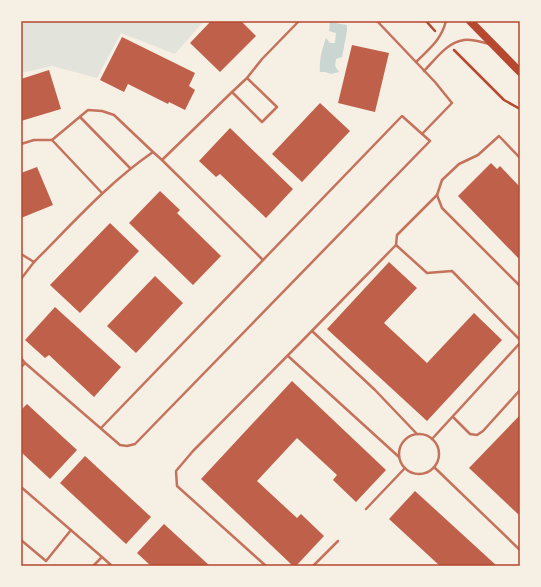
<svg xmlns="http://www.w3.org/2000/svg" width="541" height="587" font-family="Cabin,sans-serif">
  <rect width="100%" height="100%" fill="#f6efe4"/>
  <path fill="#e2e4dc" d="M21 21H204L175 54 121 33 97 78 52 66 21 73Z"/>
  <path fill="#c9d6d2" d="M330 22 347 25V31L342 57 336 59 335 66 339 72 331 74 325 72H320C319 61 322 49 326 38L330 43H335L336 33 329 31Z"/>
  <g fill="#bf614a">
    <path d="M211 21H241L256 36 220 72 190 43Z"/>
    <path d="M122 37 195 73 189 86 195 90 185 110 169 102 168 104 128 84 124 92 100 80Z"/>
    <path d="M352 45 389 53 375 112 338 103Z"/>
    <path d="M49 70 61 109 21 121V79Z"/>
    <path d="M320 103 350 131 302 182 272 154Z"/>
    <path d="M230 128 293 189 266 218 220 174 216 177 199 161Z"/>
    <path d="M491 163 497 169 500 166 520 187V260L458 196Z"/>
    <path d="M37 167 53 205 21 218V173Z"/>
    <path d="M160 191 180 210 177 213 221 256 193 285 129 223Z"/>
    <path d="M110 223 139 251 80 313 50 285Z"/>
    <path d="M389 262 417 288 384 323 427 363 474 313 502 340 427 421 327 329Z"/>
    <path d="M155 276 183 303 136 353 107 326Z"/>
    <path d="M55 307 121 367 94 397 49 355 45 358 25 340Z"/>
    <path d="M292 381 386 470 356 502 333 480 337 475 297 438 257 481 297 518 301 514 324 536 296 566H293L201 479Z"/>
    <path d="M27 404 77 450 50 479 21 452V410Z"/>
    <path d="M520 415V516L469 468Z"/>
    <path d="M85 456 151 517 126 544 60 483Z"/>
    <path d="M415 491 497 566H440L389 519Z"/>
    <path d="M164 524 210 566H151L137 553Z"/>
  </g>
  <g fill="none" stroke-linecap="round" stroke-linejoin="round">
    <g stroke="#b5482f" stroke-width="2.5">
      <path d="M426 21 435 31"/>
      <path d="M454 50 504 100 520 109"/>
    </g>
    <g stroke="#c5725c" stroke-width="2.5">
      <path d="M377 21 435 82 452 103 422 134"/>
      <path d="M416 62C430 48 441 40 446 21"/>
      <path d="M424 71C435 60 447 42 464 40 472 39 482 42 489 44"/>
      <path d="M247 78 277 107 262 122 232 92 247 78 262 59 299 21"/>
      <path d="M80 117 130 168"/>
      <path d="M21 144 34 140H52"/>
      <path d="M153 152 162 160 232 92"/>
      <path d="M520 158 499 136 478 155 459 164 442 180 437 195 442 208 520 286"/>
      <path d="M162 160 263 260"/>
      <path d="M396 245 397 235 437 195"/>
      <path d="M21 254 34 262 21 279"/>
      <path d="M34 262C72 224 108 183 153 152L114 115 102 111 88 110 52 140 102 193"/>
      <path d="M312 331 375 390 417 434"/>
      <path d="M288 356 399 457"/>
      <path d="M21 358 25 363 21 367"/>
      <path d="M25 363 120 445 127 446 135 444 430 141 402 116 101 428"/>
      <path d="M453 417 470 434 477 435 483 431 520 390"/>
      <circle cx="419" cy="454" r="20"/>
      <path d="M432 439 520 343"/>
      <path d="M434 467 520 550"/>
      <path d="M21 487 102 557 93 566"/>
      <path d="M366 509 405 468"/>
      <path d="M21 540 46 561 71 530"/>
      <path d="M102 557 112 566"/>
      <path d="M266 566 177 486 176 471 193 451 304 339 396 245 427 273 452 271 520 340"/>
      <path d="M313 566 338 541"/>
    </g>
    <path stroke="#b5482f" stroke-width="8" d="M470 21 520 72"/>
  </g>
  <rect width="541" height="587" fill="none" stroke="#f6efe4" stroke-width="44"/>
  <rect x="22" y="22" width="497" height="543" fill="none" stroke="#b5482f" stroke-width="1.5"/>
</svg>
